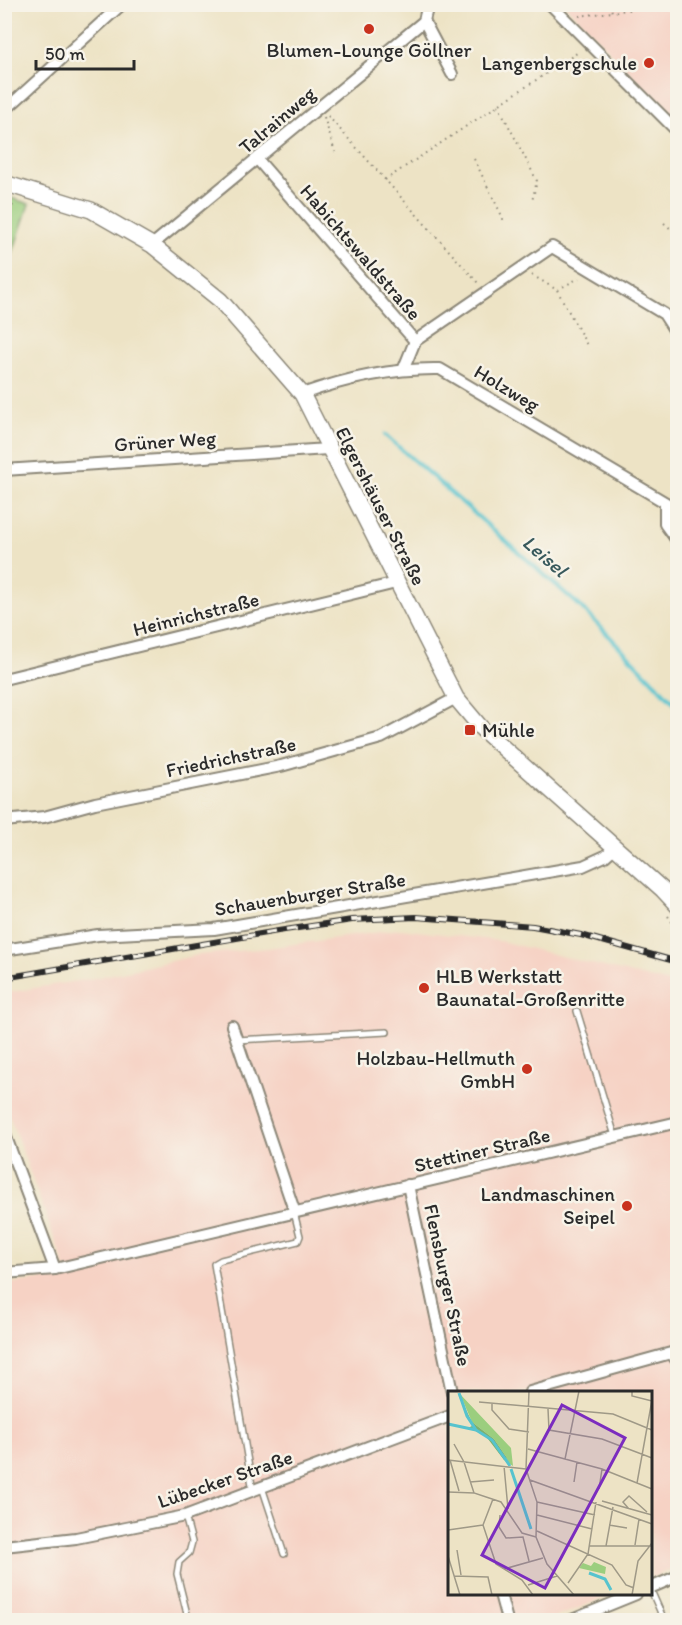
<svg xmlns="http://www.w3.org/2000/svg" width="682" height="1625" font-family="Itim,sans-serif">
  <rect width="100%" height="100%" fill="#f7f3e8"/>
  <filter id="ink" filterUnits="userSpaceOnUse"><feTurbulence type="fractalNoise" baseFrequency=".0167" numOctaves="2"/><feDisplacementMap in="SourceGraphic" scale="12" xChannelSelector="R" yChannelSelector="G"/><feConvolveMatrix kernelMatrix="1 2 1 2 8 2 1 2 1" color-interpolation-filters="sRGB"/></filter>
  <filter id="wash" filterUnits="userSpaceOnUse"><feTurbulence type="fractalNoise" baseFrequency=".008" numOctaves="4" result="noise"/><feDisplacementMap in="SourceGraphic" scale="24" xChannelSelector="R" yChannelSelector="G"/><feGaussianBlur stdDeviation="1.35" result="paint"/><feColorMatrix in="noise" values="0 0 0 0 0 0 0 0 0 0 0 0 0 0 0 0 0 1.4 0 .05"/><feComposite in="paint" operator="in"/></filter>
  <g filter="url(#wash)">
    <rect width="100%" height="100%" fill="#ede3c5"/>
    <g fill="#f6d2c4">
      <path d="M565 5H677V122Z"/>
      <path d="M400 929 500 941 677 985V1567L651 1578 650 1392H450V1594H614L549 1620H5V1284L68 1276 5 1104V993L95 978 198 955 268 948Z"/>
    </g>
    <path fill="#9bce7e" stroke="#637c54" stroke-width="1.5" d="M5 196 29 204 5 276 4 196Z"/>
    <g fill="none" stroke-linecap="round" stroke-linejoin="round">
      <path stroke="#56c3ce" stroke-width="4" d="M385 435 581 607 678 707"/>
    </g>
  </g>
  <g filter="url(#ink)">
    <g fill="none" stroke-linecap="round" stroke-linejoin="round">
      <defs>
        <g id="lane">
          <path d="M577 1011 615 1136"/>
          <path d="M237 1040 387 1032"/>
          <path d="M262 1487 284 1554"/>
          <path d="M253 1491 214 1264 221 1260 298 1241 300 1236 294 1212"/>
          <path d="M185 1516 192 1542 189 1553 179 1562 177 1574 187 1614"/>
          <path d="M650 1588 664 1620"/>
        </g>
        <g id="street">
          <path d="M550 4 678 132"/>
          <path d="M424 21 452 74"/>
          <path d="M4 111 122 4"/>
          <path d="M258 160 415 341 552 247 664 314 678 336"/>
          <path d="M152 245 424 21 428 4"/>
          <path d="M404 368 415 341"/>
          <path d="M302 394C347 378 393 368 440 369L678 510"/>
          <path d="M4 470 328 449"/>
          <path d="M665 505V524L678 542"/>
          <path d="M4 679 396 583"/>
          <path d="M4 821 44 817 95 803 281 766 381 738 456 698"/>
          <path d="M4 950 98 935 214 929 583 866 605 856 614 848"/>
          <path d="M232 1026 294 1210"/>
          <path d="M4 1132 55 1269"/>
          <path d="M408 1185 452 1392"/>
          <path d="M4 1273 55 1269 678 1122"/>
          <path d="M530 1392 671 1353 678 1362"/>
          <path d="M4 1546 76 1538 185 1516 450 1416"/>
          <path d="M650 1588 678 1576"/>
          <path d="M500 1594 507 1620"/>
          <path d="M572 1620 636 1594"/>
        </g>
        <path id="secondary" d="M4 183 91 210 152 245 220 300 302 394 456 698 482 729 663 890 678 906"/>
      </defs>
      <use href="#lane" stroke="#8c8778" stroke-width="8"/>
      <use href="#street" stroke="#8c8778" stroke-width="14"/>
      <use href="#secondary" stroke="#8c8778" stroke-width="18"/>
      <g stroke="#8c8778" stroke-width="2" stroke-dasharray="1.5 4.5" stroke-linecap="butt">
        <path d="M610 4 612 12 672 4"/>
        <path d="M579 16 612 12"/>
        <path d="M498 105 537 181 532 201"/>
        <path d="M328 116 478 283"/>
        <path d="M324 117 335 152"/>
        <path d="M474 159 503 218V221"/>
        <path d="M385 180 580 51"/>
        <path d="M4 215 16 202"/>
        <path d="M664 223 678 235"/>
        <path d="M532 275 557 290 579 278"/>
        <path d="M557 290 588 347"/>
        <path d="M668 916 678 931"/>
      </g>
      <use href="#lane" stroke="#fff" stroke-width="5"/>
      <use href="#street" stroke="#fff" stroke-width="10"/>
      <use href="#secondary" stroke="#fff" stroke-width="15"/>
      <defs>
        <path id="rail" d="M4 978 278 931 352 920 416 917 533 926 581 935 678 962"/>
      </defs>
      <use href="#rail" stroke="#2b2b2b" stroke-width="6"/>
      <use href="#rail" stroke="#f7f3e8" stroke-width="4" stroke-dasharray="11" stroke-linecap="butt"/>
    </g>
  </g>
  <g fill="#c8321e" stroke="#f7f3e8" stroke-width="2">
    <circle cx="369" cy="29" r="6"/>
    <circle cx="649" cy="63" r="6"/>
    <rect x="464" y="724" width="12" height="12" rx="3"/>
    <circle cx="424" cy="988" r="6"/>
    <circle cx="527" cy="1069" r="6"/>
    <circle cx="627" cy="1206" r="6"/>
  </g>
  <g text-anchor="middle" stroke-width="5" stroke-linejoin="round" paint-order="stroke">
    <g font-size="20" fill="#2b2b2b" stroke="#f7f3e8" text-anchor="end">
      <text x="369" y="57" text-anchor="middle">Blumen-Lounge Göllner</text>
      <text x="637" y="70">Langenbergschule</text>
      <text x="482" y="737" text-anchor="start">Mühle</text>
      <text x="436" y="983" text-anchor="start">HLB Werkstatt<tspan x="436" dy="23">Baunatal-Großenritte</tspan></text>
      <text x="515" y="1065">Holzbau-Hellmuth<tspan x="515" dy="23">GmbH</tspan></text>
      <text x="615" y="1201">Landmaschinen<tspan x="615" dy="23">Seipel</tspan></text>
    </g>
    <g font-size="20" fill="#2b2b2b" stroke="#f7f3e8">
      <text transform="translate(277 120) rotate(-40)" y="7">Talrainweg</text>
      <text transform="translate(361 252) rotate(49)" y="7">Habichtswaldstraße</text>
      <text transform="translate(507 388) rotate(31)" y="7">Holzweg</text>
      <text transform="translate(165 441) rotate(-4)" y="7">Grüner Weg</text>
      <text transform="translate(381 506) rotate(63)" y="7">Elgershäuser Straße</text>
      <text transform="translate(196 614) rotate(-14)" y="7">Heinrichstraße</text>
      <text transform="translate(231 757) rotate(-12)" y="7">Friedrichstraße</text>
      <text transform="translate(310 894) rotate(-9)" y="7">Schauenburger Straße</text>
      <text transform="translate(482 1150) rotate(-13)" y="7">Stettiner Straße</text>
      <text transform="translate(448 1285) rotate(78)" y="7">Flensburger Straße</text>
      <text transform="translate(225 1479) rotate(-19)" y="7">Lübecker Straße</text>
    </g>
    <g font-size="21" font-style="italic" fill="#38595c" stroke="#f7f3e8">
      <text transform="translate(545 556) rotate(41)" y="7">Leisel</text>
    </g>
  </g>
  <g transform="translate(448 1391)">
    <rect width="204" height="204" fill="#ede3c5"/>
    <path d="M12 3 63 57 65 75 56 69 59 67 46 48 24 31ZM146 171 158 176 157 183 131 177 135 172 143 175Z" fill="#9bce7e"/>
    <path d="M9 1 24 31 46 48 59 67 56 69 37 44 20 37 24 35Z" fill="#7cb16d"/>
    <path fill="none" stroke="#56c3ce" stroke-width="3" d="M11 2 19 25 28 39 44 49 62 75M0 33 28 39M63 78 83 138M141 182 157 188 163 199"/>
    <path fill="none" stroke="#9f9987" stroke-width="1.5" d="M81 0 78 78 89 111 88 146 99 173 126 204M184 0V5L204 10M31 11 165 23 204 39M44 12V19L61 38 81 41M100 18 101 39 154 48 204 67M6 53 16 71 26 102 53 111 74 142 88 146M80 58 154 78 204 98M117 68 131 0M0 69 78 78M2 69 11 100M56 75 60 118M82 89 204 133M22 91 46 89M126 91 129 71M189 92 204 9M151 98 154 78M0 101 26 102M45 108 35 134 48 173 74 189 85 204M154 110 204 124M89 111 147 124M181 118 175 111 181 105 199 121M52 124 51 136 58 147 75 146 81 170M89 124 144 138M161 134 179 137M0 139 35 134M89 140 164 174 178 194 186 197M187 154 191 128M141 155H204M158 155 165 116M9 159 13 184M0 165 12 204M56 178 95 167M6 185 40 186 44 204M120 192 140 163 148 111M80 194 109 185M184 204 190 170 204 152"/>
    <path fill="#7b2cbf" fill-opacity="0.15" stroke="#7b2cbf" stroke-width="3" d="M114 14 177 47 97 197 34 164Z"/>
    <rect width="204" height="204" fill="none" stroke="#2b2b2b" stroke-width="3"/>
  </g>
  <rect width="682" height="1625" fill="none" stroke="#f7f3e8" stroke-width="24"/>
  <path d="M36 60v9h98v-9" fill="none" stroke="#2b2b2b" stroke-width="3"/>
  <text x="45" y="60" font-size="18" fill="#2b2b2b" stroke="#f7f3e8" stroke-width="4.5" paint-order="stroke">50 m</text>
</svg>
